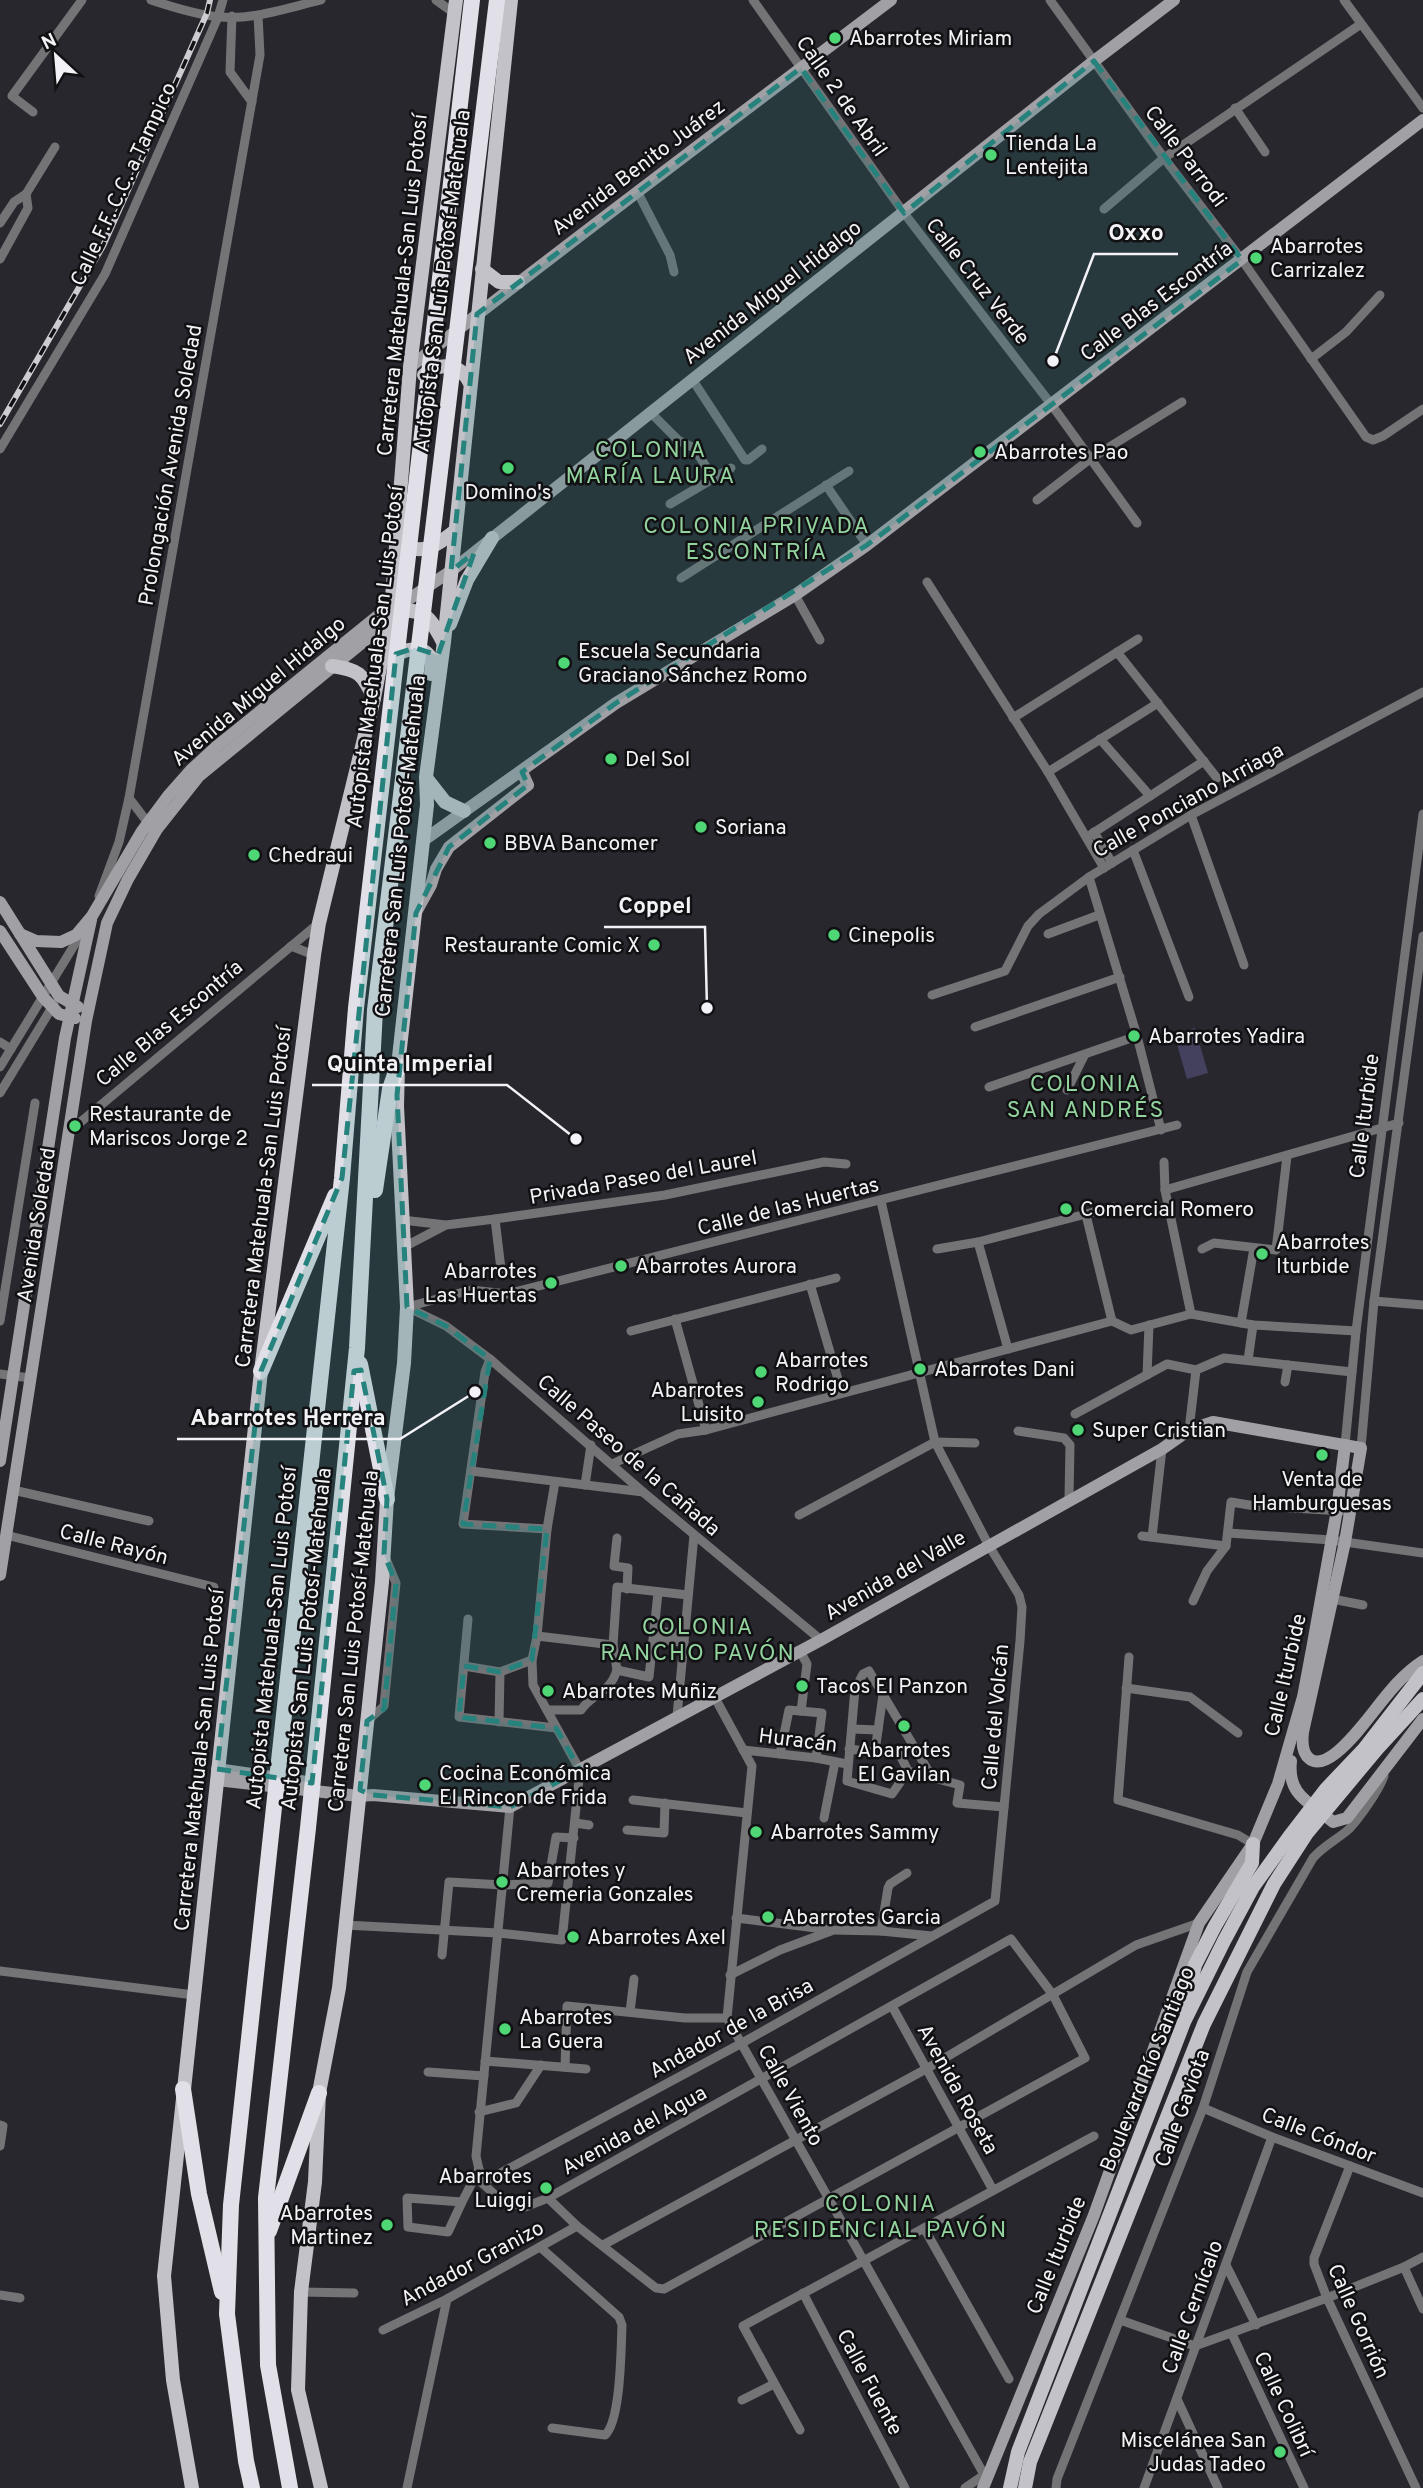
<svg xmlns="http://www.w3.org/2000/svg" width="1423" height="2488" font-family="Overpass,sans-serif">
  <rect width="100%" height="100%" fill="#28272d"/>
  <path fill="#44415f" d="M1195 1028 1208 1073 1187 1079 1174 1034Z"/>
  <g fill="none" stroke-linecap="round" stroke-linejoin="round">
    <g stroke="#747477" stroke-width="9">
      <path d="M151 0C172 7 198 15 220 17 253 20 288 8 321 0"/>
      <path d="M436 0 454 13"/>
      <path d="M753 0 904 213 1051 404 1137 523"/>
      <path d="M1050 0 1164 158 1242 260 1366 437 1373 440 1383 436 1423 409"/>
      <path d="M1344 0 1423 108"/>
      <path d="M232 16 230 72 252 102"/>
      <path d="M1235 108 1265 152"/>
      <path d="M33 112 12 96 82 0"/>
      <path d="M638 193 670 255 674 272"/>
      <path d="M1104 209 1164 158 1361 24"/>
      <path d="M0 223 14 202 26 194 55 147"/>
      <path d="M0 259 28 208 26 194"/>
      <path d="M1311 359 1346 332 1380 295"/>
      <path d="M692 379 745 460H748L762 449"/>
      <path d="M650 412 678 440 694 448 714 479"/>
      <path d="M0 449 105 274 218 17 223 0"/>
      <path d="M826 485 867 545"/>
      <path d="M1037 500 1090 459 1182 402"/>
      <path d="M670 504 731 468"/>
      <path d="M681 578 849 471"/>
      <path d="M927 582 1048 772 1104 868"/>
      <path d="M795 595 820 640"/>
      <path d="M1117 652 1217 778"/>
      <path d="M1013 718 1138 639"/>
      <path d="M1100 739 1150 796"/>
      <path d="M1048 772 1158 703"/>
      <path d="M129 798 148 823"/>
      <path d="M1191 815 1244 965"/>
      <path d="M1094 832 1112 863"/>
      <path d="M1087 837 1204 761"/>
      <path d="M1133 850 1189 997"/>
      <path d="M1089 877 1137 1036 1161 1130"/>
      <path d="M99 896 119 842 129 798 260 55 258 15"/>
      <path d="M1048 934 1099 915"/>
      <path d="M291 946 314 955"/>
      <path d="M932 995 1005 971 1028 926 1039 914 1089 877 1191 815 1423 692"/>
      <path d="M975 1027 1120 977"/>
      <path d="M0 1042 11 1049"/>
      <path d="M0 1067 81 934"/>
      <path d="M989 1087 1137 1036"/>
      <path d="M1067 1090 1084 1056"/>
      <path d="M0 1093 54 1004"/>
      <path d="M71 1130 319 923"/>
      <path d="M1164 1162 1165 1190 1191 1314"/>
      <path d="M1165 1190 1399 1123"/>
      <path d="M1086 1215 1112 1321"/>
      <path d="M495 1219 501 1269"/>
      <path d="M402 1220 446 1225 495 1219 665 1195 824 1162 846 1164"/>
      <path d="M978 1242 1008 1349"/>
      <path d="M404 1247 444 1226"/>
      <path d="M937 1249 978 1242 1113 1207"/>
      <path d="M1202 1249 1214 1243 1276 1250 1287 1156"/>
      <path d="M810 1284 842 1393"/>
      <path d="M1374 1301 1423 1305"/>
      <path d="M407 1307 471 1290 507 1294 1177 1125"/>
      <path d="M407 1307 446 1326 490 1359 643 1492 821 1640"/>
      <path d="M675 1319 706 1430"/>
      <path d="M0 1321 35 1103"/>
      <path d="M1241 1323 1254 1248"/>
      <path d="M631 1331 836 1278"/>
      <path d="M490 1359 485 1372 463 1524 547 1529"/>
      <path d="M1248 1360 1253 1325"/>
      <path d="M0 1374 30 1378"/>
      <path d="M1147 1375 1149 1325"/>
      <path d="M1285 1382 1288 1365"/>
      <path d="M1075 1414 1167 1364 1196 1370 1224 1358 1352 1372"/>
      <path d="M1189 1430 1196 1370"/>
      <path d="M1018 1431 1064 1438 1070 1445 1069 1498"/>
      <path d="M1345 1445 1356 1331 1423 814"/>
      <path d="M1361 1448 1374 1301 1423 936"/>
      <path d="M612 1464 678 1434 706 1430 1112 1321 1131 1330 1191 1314 1253 1325 1356 1331"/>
      <path d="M471 1471 643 1492"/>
      <path d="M585 1485 591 1445"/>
      <path d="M13 1490 149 1521"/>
      <path d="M799 1515 935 1442 975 1443"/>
      <path d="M1228 1533 1331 1540 1423 1553"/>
      <path d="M6 1535 214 1587"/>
      <path d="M1142 1536 1226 1546"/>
      <path d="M1152 1537 1162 1449"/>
      <path d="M617 1538 614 1566 628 1568 627 1589"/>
      <path d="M1327 1598 1363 1605"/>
      <path d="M1193 1601 1207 1571 1226 1546 1231 1502 1255 1506 1343 1511"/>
      <path d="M468 1619 459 1717 556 1728"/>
      <path d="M655 1631 685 1634"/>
      <path d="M537 1636 613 1645 617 1670 649 1677 658 1593"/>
      <path d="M654 1640 684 1642"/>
      <path d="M613 1645 617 1587 688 1595"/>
      <path d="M800 1651 807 1664 801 1711"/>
      <path d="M1129 1657 1118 1800 1238 1835 1253 1844"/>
      <path d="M464 1666 500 1672 532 1660"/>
      <path d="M1126 1688 1190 1697 1238 1733"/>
      <path d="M714 1696 752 1766 727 2018 986 2478"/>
      <path d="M547 1710H581C593 1692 609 1695 617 1670"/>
      <path d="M677 1716 694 1535"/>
      <path d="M367 1721 384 1706 396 1583 386 1559"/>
      <path d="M499 1722 500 1672"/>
      <path d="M852 1729 878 1730"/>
      <path d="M849 1749 900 1755 908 1771"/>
      <path d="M743 1750 816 1758 847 1764"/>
      <path d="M875 1751 883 1695"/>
      <path d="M780 1754 789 1710 822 1713 816 1758"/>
      <path d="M908 1771 892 1794 847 1781 855 1689 863 1674 869 1671 932 1777"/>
      <path d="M908 1771 960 1785 957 1803 1004 1807"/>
      <path d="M633 1800 747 1813"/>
      <path d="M510 1807 476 2156 482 2183 502 2201 525 2207 548 2198 1011 1939 1053 1995 1085 2058 664 2289 656 2288 577 2226 548 2198"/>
      <path d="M824 1818 835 1762"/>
      <path d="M575 1823 589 1825"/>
      <path d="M627 1830 664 1833 665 1803"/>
      <path d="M736 1918 832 1930 881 1931 932 1936"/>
      <path d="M345 1925 498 1933 562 1940 580 1770 533 1685 532 1660 537 1636 547 1529 555 1482"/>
      <path d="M881 1931 888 1888 890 1884 907 1873"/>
      <path d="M442 1955 449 1882 503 1885 548 1883 556 1837 574 1838"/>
      <path d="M0 1971 194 1995"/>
      <path d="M730 1975 780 1950 831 1931"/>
      <path d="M892 2006 993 2190"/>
      <path d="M630 2012 634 1979"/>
      <path d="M485 2061 586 2069"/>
      <path d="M565 2067 567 2006 685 2018H727"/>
      <path d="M428 2072 484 2076"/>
      <path d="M1203 2108 1272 2137 1423 2193"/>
      <path d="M479 2112 516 2103 541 2065"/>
      <path d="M0 2125 3 2126 0 2146"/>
      <path d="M1350 2166 1314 2258V2264L1327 2298 1416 2488"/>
      <path d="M482 2183 742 2043 995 1901 1020 1641 1022 1607 1019 1595 988 1544 935 1442 881 1201"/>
      <path d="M462 2202 448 2232 408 2227 407 2198 462 2202 479 2169"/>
      <path d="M924 2228 1009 2379"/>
      <path d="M603 2245 926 2069 1136 1945 1199 1923"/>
      <path d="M540 2247 619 2317 622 2325C621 2347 621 2421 605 2435L552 2428"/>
      <path d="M1226 2265 1256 2325"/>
      <path d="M1404 2267 1423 2309"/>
      <path d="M301 2292 354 2293"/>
      <path d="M803 2293 905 2488"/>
      <path d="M0 2295 20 2298"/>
      <path d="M1120 2320 1195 2346 1327 2298 1404 2267 1423 2257"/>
      <path d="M383 2330 447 2299 577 2226"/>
      <path d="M1232 2334 1304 2488"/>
      <path d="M1177 2399 1218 2488"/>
      <path d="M742 2400 774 2384"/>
      <path d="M800 2430 743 2326 1094 2136"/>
      <path d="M407 2488 447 2299"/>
      <path d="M965 2488 984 2475"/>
      <path d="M1056 2488 1057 2479 1203 2108 1247 1972 1313 1858C1323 1846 1338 1839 1349 1829 1360 1818 1379 1790 1384 1776"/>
      <path d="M1144 2488 1272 2137"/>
    </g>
    <g stroke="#a0a0a5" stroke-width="12">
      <path d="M410 367C568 243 730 122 891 0"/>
      <path d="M424 840 616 703 795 595 867 545 1423 120"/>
      <path d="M0 902 59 996 78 1007"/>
      <path d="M416 912 431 885 436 869 449 847 528 785 522 772"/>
      <path d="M0 931 43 997 59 1014 75 1018"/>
      <path d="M20 934 36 941 61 942 76 935 92 916 142 831 168 796 191 770 216 747 379 615 391 611 451 571 1094 61 1174 0"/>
      <path d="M0 1461 65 1038 91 920"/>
      <path d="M0 1575 86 1021 107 923 128 879 157 829 199 776 380 628 390 612"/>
      <path d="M1291 1761C1287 1795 1309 1802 1333 1822L1347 1818 1423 1719"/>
      <path d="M217 1769 307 1782"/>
      <path d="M217 1780 359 1796 373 1795 510 1807 821 1640 1162 1449 1189 1430 1213 1422 1361 1448 1345 1542 1303 1732C1300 1758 1313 1771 1336 1753 1369 1726 1387 1684 1423 1661"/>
      <path d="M983 2488 1094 2215 1199 1923 1253 1844 1278 1784 1303 1697 1312 1649 1337 1510 1345 1445"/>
    </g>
    <g stroke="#c2c2c8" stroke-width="14">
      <path d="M482 269 499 282H518"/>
      <path d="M424 375C439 361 461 364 470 383"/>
      <path d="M400 541C419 559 439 544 455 531"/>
      <path d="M392 611C424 608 429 615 443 642"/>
      <path d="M450 624 467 580 492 538"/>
      <path d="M390 659C403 649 423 643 432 660L431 674"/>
      <path d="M332 666C359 670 362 673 374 698"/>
      <path d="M427 779 445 802 464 811"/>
      <path d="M1185 2009 1195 1965 1215 1926 1252 1863 1253 1844"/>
      <path d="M192 2488 173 2380 164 2276 261 1371 314 955 319 923 374 698 391 611 410 367 456 0"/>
      <path d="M321 2488 298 2390 301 2292 315 2182 319 2093 339 1988 382 1582 387 1499 404 1363 407 1307 397 1106 398 1066 427 805 426 777 444 642 511 0"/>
      <path d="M1010 2488 1018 2452 1184 2022 1224 1941 1253 1887 1289 1837 1326 1789 1364 1749 1423 1673"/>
      <path d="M1025 2488 1030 2462 1042 2432 1204 2024 1274 1884 1307 1833 1377 1749 1423 1699"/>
    </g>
    <g stroke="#e1e0e8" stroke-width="16">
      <path d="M375 1190 390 1089 398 1066"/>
      <path d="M360 1364 387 1499"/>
      <path d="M261 1371 335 1196"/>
      <path d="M183 2089 199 2194 222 2292"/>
      <path d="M269 2231 319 2093"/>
      <path d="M252 2488 246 2461 227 2314 231 2205 342 1178 356 1008 472 0"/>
      <path d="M290 2488 268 2365 266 2198 308 1828 357 1348 375 1010 497 0"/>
    </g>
    <defs>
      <path id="rail" d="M0 424 103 246 207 13 210 0"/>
    </defs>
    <use href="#rail" stroke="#cdcdd1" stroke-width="6"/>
    <use href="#rail" stroke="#111013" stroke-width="3.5" stroke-dasharray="10" stroke-linecap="butt"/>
  </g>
  <path fill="#26827c" fill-opacity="0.2" stroke="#26827c" stroke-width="5" stroke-dasharray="14 9" stroke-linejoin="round" d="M1094 61 1242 260 867 545 616 703 522 772 528 785 449 847 416 913 397 1095 407 1307 446 1326 490 1359 463 1524 547 1529 532 1660 500 1672 464 1666 459 1717 556 1728 580 1770 510 1807 373 1795 360 1790 367 1721 384 1709 396 1583 384 1554 387 1499 361 1370 354 1371 312 1783 217 1769 261 1371 342 1178 396 654 415 648 438 655 474 553 451 571 477 314 801 68 904 213Z"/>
  <g fill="#4fd675" stroke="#111013" stroke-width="2.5">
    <circle cx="835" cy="38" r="7"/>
    <circle cx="991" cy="155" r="7"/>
    <circle cx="1256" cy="258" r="7"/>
    <circle cx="980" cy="452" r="7"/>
    <circle cx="508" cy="468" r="7"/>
    <circle cx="564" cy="663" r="7"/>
    <circle cx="611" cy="759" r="7"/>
    <circle cx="701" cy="827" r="7"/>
    <circle cx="490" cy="843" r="7"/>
    <circle cx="254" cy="855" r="7"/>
    <circle cx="834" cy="935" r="7"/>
    <circle cx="654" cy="945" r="7"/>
    <circle cx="1134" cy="1036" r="7"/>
    <circle cx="75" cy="1126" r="7"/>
    <circle cx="1066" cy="1209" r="7"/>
    <circle cx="1262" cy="1254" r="7"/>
    <circle cx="621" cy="1266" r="7"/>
    <circle cx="551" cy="1283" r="7"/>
    <circle cx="920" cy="1369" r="7"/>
    <circle cx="761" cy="1372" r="7"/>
    <circle cx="758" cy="1402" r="7"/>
    <circle cx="1078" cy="1430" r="7"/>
    <circle cx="1322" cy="1455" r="7"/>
    <circle cx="802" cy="1686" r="7"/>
    <circle cx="548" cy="1691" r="7"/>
    <circle cx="904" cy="1726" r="7"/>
    <circle cx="425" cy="1785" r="7"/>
    <circle cx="756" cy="1832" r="7"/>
    <circle cx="502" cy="1882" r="7"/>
    <circle cx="768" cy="1917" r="7"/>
    <circle cx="573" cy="1937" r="7"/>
    <circle cx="505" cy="2029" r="7"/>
    <circle cx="546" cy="2188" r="7"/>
    <circle cx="387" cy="2225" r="7"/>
    <circle cx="1280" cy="2452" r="7"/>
  </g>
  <g text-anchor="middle" stroke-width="5" stroke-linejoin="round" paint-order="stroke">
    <g font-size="21" fill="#f3f3f7" stroke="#111013" text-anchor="start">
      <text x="849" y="45">Abarrotes Miriam</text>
      <text x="1005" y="150">Tienda La<tspan x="1005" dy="24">Lentejita</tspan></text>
      <text x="1270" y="253">Abarrotes<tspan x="1270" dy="24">Carrizalez</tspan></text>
      <text x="994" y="459">Abarrotes Pao</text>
      <text x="508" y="499" text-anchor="middle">Domino's</text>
      <text x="578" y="658">Escuela Secundaria<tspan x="578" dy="24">Graciano Sánchez Romo</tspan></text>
      <text x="625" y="766">Del Sol</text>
      <text x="715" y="834">Soriana</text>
      <text x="504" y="850">BBVA Bancomer</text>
      <text x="268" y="862">Chedraui</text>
      <text x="848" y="942">Cinepolis</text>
      <text x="640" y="952" text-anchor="end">Restaurante Comic X</text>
      <text x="1148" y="1043">Abarrotes Yadira</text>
      <text x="89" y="1121">Restaurante de<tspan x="89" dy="24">Mariscos Jorge 2</tspan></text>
      <text x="1080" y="1216">Comercial Romero</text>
      <text x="1276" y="1249">Abarrotes<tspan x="1276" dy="24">Iturbide</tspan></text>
      <text x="635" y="1273">Abarrotes Aurora</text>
      <text x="537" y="1278" text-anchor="end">Abarrotes<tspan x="537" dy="24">Las Huertas</tspan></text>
      <text x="775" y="1367">Abarrotes<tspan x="775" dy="24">Rodrigo</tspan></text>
      <text x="934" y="1376">Abarrotes Dani</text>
      <text x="744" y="1397" text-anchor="end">Abarrotes<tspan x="744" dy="24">Luisito</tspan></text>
      <text x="1092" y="1437">Super Cristian</text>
      <text x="1322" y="1486" text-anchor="middle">Venta de<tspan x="1322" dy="24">Hamburguesas</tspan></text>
      <text x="816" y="1693">Tacos El Panzon</text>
      <text x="562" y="1698">Abarrotes Muñiz</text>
      <text x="904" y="1757" text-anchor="middle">Abarrotes<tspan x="904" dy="24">El Gavilan</tspan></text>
      <text x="439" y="1780">Cocina Económica<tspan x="439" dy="24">El Rincon de Frida</tspan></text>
      <text x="770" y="1839">Abarrotes Sammy</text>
      <text x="516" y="1877">Abarrotes y<tspan x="516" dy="24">Cremeria Gonzales</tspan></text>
      <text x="782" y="1924">Abarrotes Garcia</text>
      <text x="587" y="1944">Abarrotes Axel</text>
      <text x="519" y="2024">Abarrotes<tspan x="519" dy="24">La Guera</tspan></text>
      <text x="532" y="2183" text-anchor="end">Abarrotes<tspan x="532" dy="24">Luiggi</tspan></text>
      <text x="373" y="2220" text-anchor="end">Abarrotes<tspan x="373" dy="24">Martinez</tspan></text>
      <text x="1266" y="2447" text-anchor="end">Miscelánea San<tspan x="1266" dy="24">Judas Tadeo</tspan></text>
    </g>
    <g font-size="21" fill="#f3f3f7" stroke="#111013">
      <text transform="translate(842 96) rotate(55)" y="7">Calle 2 de Abril</text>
      <text transform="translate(1186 156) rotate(53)" y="7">Calle Parrodi</text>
      <text transform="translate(638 167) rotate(-37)" y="7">Avenida Benito Juárez</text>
      <text transform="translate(123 184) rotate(-65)" y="7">Calle F.F. C.C. a Tampico</text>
      <text transform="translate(442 281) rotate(-83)" y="7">Autopista San Luis Potosí-Matehuala</text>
      <text transform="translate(978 281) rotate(52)" y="7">Calle Cruz Verde</text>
      <text transform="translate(402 285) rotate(-84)" y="7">Carretera Matehuala-San Luis Potosí</text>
      <text transform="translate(772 292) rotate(-38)" y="7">Avenida Miguel Hidalgo</text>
      <text transform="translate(1156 301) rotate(-37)" y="7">Calle Blas Escontría</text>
      <text transform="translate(170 465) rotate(-80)" y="7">Prolongación Avenida Soledad</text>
      <text transform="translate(375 657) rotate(-83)" y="7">Autopista Matehuala-San Luis Potosí</text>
      <text transform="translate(258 691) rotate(-40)" y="7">Avenida Miguel Hidalgo</text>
      <text transform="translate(1188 800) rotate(-29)" y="7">Calle Ponciano Arriaga</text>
      <text transform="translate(400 846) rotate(-84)" y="7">Carretera San Luis Potosí-Matehuala</text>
      <text transform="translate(169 1023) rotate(-40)" y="7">Calle Blas Escontría</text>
      <text transform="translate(1364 1116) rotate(-83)" y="7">Calle Iturbide</text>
      <text transform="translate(643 1177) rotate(-10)" y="7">Privada Paseo del Laurel</text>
      <text transform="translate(263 1197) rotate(-83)" y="7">Carretera Matehuala-San Luis Potosí</text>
      <text transform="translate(788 1206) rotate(-14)" y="7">Calle de las Huertas</text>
      <text transform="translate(36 1225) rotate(-81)" y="7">Avenida Soledad</text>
      <text transform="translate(629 1455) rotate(41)" y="7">Calle Paseo de la Cañada</text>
      <text transform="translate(114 1544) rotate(14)" y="7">Calle Rayón</text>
      <text transform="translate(895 1575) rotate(-30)" y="7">Avenida del Valle</text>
      <text transform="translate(271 1638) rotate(-84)" y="7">Autopista Matehuala-San Luis Potosí</text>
      <text transform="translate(306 1639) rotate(-84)" y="7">Autopista San Luis Potosí-Matehuala</text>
      <text transform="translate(353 1641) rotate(-84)" y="7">Carretera San Luis Potosí-Matehuala</text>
      <text transform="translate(1285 1675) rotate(-77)" y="7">Calle Iturbide</text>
      <text transform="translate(995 1717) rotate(-85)" y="7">Calle del Volcán</text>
      <text transform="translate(798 1740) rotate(7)" y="7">Huracán</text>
      <text transform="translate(199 1760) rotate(-84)" y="7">Carretera Matehuala-San Luis Potosí</text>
      <text transform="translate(731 2028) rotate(-29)" y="7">Andador de la Brisa</text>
      <text transform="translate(1147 2069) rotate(-68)" y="7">Boulevard Río Santiago</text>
      <text transform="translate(958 2089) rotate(61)" y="7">Avenida Roseta</text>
      <text transform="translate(791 2095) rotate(61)" y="7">Calle Viento</text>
      <text transform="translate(1182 2108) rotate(-70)" y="7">Calle Gaviota</text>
      <text transform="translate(634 2130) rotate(-29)" y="7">Avenida del Agua</text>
      <text transform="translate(1319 2135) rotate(21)" y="7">Calle Cóndor</text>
      <text transform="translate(1056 2255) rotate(-68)" y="7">Calle Iturbide</text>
      <text transform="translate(472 2263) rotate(-28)" y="7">Andador Granizo</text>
      <text transform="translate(1192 2307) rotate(-70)" y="7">Calle Cernícalo</text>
      <text transform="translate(1359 2321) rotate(66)" y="7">Calle Gorrión</text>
      <text transform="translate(870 2382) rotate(62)" y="7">Calle Fuente</text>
      <text transform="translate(1284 2404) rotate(65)" y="7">Calle Colibrí</text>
    </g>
    <g font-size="23" letter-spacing="2" fill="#92d39e" stroke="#111013">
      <text x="651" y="457">COLONIA<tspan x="651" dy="26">MARÍA LAURA</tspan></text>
      <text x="757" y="533">COLONIA PRIVADA<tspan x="757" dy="26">ESCONTRÍA</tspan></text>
      <text x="1086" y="1091">COLONIA<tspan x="1086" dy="26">SAN ANDRÉS</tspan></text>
      <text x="698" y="1634">COLONIA<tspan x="698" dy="26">RANCHO PAVÓN</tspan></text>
      <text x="881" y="2211">COLONIA<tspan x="881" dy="26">RESIDENCIAL PAVÓN</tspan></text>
    </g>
  </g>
  <path fill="none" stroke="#f3f3f7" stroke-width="2.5" d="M1053 361L1094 254H1178M707 1008L705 927H604M576 1139L507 1085H312M475 1392L400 1439H177"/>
  <g fill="#f3f3f7" stroke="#111013" stroke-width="2.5">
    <circle cx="1053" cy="361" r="7"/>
    <circle cx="707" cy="1008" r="7"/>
    <circle cx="576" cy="1139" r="7"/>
    <circle cx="475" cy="1392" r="7"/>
  </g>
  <g font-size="23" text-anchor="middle" font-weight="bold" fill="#f3f3f7" stroke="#111013" stroke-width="5" stroke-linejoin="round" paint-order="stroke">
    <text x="1136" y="240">Oxxo</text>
    <text x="655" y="913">Coppel</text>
    <text x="410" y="1071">Quinta Imperial</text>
    <text x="288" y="1425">Abarrotes Herrera</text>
  </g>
  <g transform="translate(56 56) rotate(334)" stroke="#111013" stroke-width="5" paint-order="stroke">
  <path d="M0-5L12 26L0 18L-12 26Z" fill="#f3f3f7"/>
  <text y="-10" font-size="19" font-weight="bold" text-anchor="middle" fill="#f3f3f7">N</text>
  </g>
</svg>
